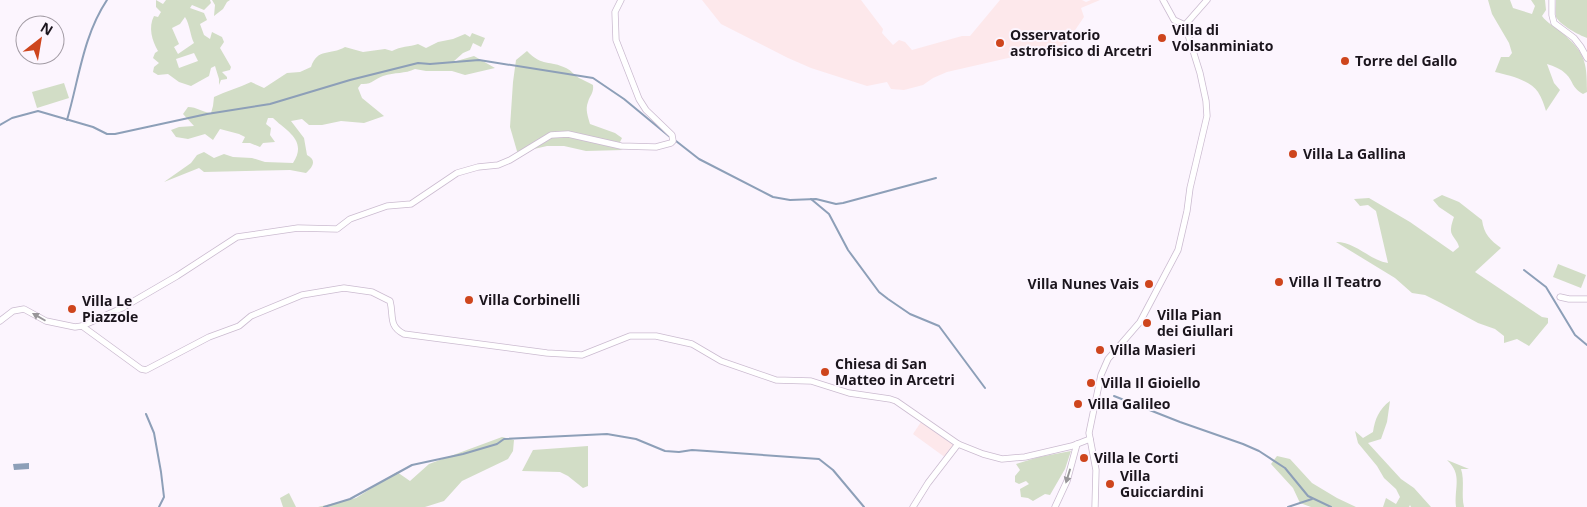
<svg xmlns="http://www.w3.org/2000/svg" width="1587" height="507" font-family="'Open Sans',sans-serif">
  <rect width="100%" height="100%" fill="#fcf5fe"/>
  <g fill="#fde8eb">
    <path d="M702 0H861L883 29 882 33 893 45 899 40 905 42 912 50 962 36H970L1000 0H1082L1086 2 1091 0H1100L1081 8 1084 17 1065 45 947 72 933 78 923 85 904 90 891 89 887 82 867 86 811 68 788 58 721 24Z"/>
    <path d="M921 422 955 446 946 458 913 434Z"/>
  </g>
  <g fill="#d2ddc6" fill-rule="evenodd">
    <path d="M156 0 163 4 166 0H210L211 3 204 10 192 5 190 8 204 13 207 20 200 24 204 35 210 39 212 32 222 37 224 42 220 48 231 67 230 70 222 72 227 77V79L221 80 219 85V79L215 66 211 68 209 76 191 86 179 82 168 74 158 75 153 72 154 67 159 63 153 58 155 53 158 51C152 41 148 27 154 16L158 17 161 12 156 7ZM185 17C190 25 190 35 194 43L178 54 174 47 179 44 172 28 180 24ZM194 53 198 61 179 68 176 59Z"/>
    <path d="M212 0H230L227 2 223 9 214 16 215 5Z"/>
    <path d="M1488 0H1510L1513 8 1532 14 1535 6 1531 0H1545L1546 10 1542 16C1547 23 1554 26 1560 31 1585 52 1587 61 1587 92L1583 94C1571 87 1574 82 1566 74 1561 69 1554 66 1547 64L1554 83 1560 90 1546 111C1544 105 1542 98 1538 92 1530 80 1508 75 1495 72L1501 57H1509L1512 53 1509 43 1492 14Z"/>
    <path d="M1556 0H1587V38C1579 35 1560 25 1556 17 1555 12 1556 5 1556 0Z"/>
    <path d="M472 33 485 38 481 47 473 43 470 50 463 53 453 62 474 56 495 68 465 75 452 71H426L415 69C405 74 395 72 383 76 374 79 372 85 361 84L358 88 362 98 384 116 364 123 341 121 322 125H309L302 119 291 121 304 138 307 155C317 160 313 167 306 173L290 170 204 172 199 168 164 182 191 163 197 155 204 152 214 158 224 154 233 157 252 158 265 162 293 163C308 140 286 131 273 118H268L266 124 271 128 270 135 275 142 263 143 260 147 250 143H242L245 137 239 134 220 129 213 140 205 134 188 139 176 137 171 130 179 127 194 126 183 114 188 107C197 107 202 112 211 113L213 106 214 97C226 91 239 88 251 82L264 88 287 73 300 72 311 67C318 47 330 56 345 47L363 52 385 49 392 51C401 46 409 47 418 44L426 48 438 42 453 39 465 34 470 37Z"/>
    <path d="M527 51C542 67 550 60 566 68 571 70 574 75 579 78 583 80 588 82 593 85 594 93 590 95 588 102 585 109 588 117 590 124L615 133 622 138 620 142 593 141 623 150 586 151 564 146H547L534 149 519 158 510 127 513 82 516 60Z"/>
    <path d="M64 83 69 98 37 108 32 92Z"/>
    <path d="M1442 195 1459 202 1482 220C1484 234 1490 240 1501 248L1475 272 1542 317 1548 318V323L1529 346 1517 339 1504 343V336L1495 329 1478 323 1441 303 1425 295 1412 293 1395 278 1336 242C1356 242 1369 260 1388 263L1376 211 1368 205 1360 206 1354 199 1369 198 1410 222 1453 252 1459 247C1458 240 1450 236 1451 229 1451 225 1453 220 1454 217L1439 207 1433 200Z"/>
    <path d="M1558 264 1586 275 1581 288 1553 277Z"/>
    <path d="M1390 401 1387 422 1381 439 1368 443 1401 479 1414 488 1431 507H1411L1410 505 1409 507H1383L1386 498 1396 504 1400 497 1396 489 1384 478 1377 466 1358 443 1355 431 1363 438 1373 432C1375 419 1379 409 1390 401Z"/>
    <path d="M502 437 514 440 513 451 508 459 462 481 444 501 425 507H318L356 498 397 472 410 481 429 464Z"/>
    <path d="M588 446V486L583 488 568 476 560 472 522 471 533 450Z"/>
    <path d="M1071 451 1065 469 1050 495 1045 494 1033 501 1028 498 1021 497 1020 489 1029 484 1026 481 1019 484 1015 482V476L1020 470 1016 464 1039 457Z"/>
    <path d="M1277 456 1290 459 1312 483 1337 498 1356 507H1311L1300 503 1293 488 1271 464Z"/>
    <path d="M1447 460 1469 469H1461C1465 481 1461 494 1464 507H1456C1454 487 1463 475 1447 460Z"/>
    <path d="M289 493 296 507H283L280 498Z"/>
  </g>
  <path fill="#8d9fb8" d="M29 463V469L14 470 13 464Z"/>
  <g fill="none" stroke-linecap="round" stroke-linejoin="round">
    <g stroke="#8d9fb8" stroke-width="2">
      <path d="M67 120C79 79 83 36 107 0"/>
      <path d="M0 125 12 118 38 111 93 127 107 134H115L207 114 270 104 350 80 418 63 430 64 479 60 593 78 624 99 670 137"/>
      <path d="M676 141 699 159 773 197 790 200 816 199 836 204 843 203 936 178"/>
      <path d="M811 199 829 214 848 250 879 292 888 299 910 314 939 326 985 388"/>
      <path d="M1524 270 1546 287 1575 335 1587 345"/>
      <path d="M1114 396 1180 422 1243 444 1259 451 1285 468 1308 496 1331 507"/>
      <path d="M146 414 154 433 161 472 164 497 159 507"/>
      <path d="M324 507 350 499 412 465 463 454 497 444 504 439 607 434 636 439 665 451 679 452 692 450 707 451 819 459 833 470 864 507"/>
      <path d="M1288 507 1312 499"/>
    </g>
    <defs>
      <g id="street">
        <path d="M1163 0 1174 20 1185 25"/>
        <path d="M1552 0V15L1554 23 1574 38 1581 47 1587 58"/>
        <path d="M1185 25 1207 0"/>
        <path d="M1560 297 1569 299H1587"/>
        <path d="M0 321 13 311 24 309 46 321 75 327 82 326 122 308 177 276 237 237 298 228 337 229 350 219 387 206 411 204 457 173 478 167 498 165 510 160 551 135 568 134 621 146 656 147 671 143 673 141 672 135 646 110 639 99 616 40 615 12 621 0"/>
        <path d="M82 326 141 369 146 370 209 337 239 326 251 316 302 295 344 288 372 292 390 301C394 316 388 326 404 334L547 353 582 355 630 336H656L692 344 721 361 776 380 811 381 849 393 890 399 896 401 958 444 983 454 1002 459 1025 457 1072 446 1090 439"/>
        <path d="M913 507 928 483 958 444"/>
        <path d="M1055 507 1067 481 1077 444"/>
        <path d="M1095 507 1096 470 1089 433 1101 375 1108 359 1140 322 1178 250 1187 211 1190 188 1207 116 1206 101 1200 73 1185 25"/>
      </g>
    </defs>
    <use href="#street" stroke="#cbbbd0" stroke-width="7"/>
    <use href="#street" stroke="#fff" stroke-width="5.5"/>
  </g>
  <defs><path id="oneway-solid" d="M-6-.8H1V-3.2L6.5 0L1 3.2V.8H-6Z" transform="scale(1.25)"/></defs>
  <g fill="#989699">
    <use href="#oneway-solid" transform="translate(39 317) rotate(-150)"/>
    <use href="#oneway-solid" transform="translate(1068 476) rotate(107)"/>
  </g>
  <g fill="#ce451d" stroke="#fcf5fe" stroke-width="2">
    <circle cx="1162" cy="38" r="5"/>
    <circle cx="1000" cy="43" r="5"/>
    <circle cx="1345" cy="61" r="5"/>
    <circle cx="1293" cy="154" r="5"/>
    <circle cx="1279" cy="282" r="5"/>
    <circle cx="1149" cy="284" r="5"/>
    <circle cx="469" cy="300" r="5"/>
    <circle cx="72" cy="309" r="5"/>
    <circle cx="1147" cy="323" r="5"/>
    <circle cx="1100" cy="350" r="5"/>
    <circle cx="825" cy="372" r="5"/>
    <circle cx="1091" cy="383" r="5"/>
    <circle cx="1078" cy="404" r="5"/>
    <circle cx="1084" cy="458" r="5"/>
    <circle cx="1110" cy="484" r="5"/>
  </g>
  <g text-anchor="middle" stroke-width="4" stroke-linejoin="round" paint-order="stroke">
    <g font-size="14" font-weight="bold" fill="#1b151d" stroke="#fcf5fe" text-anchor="start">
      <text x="1172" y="35">Villa di<tspan x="1172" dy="16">Volsanminiato</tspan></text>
      <text x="1010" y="40">Osservatorio<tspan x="1010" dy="16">astrofisico di Arcetri</tspan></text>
      <text x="1355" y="66">Torre del Gallo</text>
      <text x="1303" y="159">Villa La Gallina</text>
      <text x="1289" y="287">Villa Il Teatro</text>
      <text x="1139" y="289" text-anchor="end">Villa Nunes Vais</text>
      <text x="479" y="305">Villa Corbinelli</text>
      <text x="82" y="306">Villa Le<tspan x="82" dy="16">Piazzole</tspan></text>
      <text x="1157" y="320">Villa Pian<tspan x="1157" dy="16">dei Giullari</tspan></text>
      <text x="1110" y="355">Villa Masieri</text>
      <text x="835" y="369">Chiesa di San<tspan x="835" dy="16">Matteo in Arcetri</tspan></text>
      <text x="1101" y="388">Villa Il Gioiello</text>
      <text x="1088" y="409">Villa Galileo</text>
      <text x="1094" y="463">Villa le Corti</text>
      <text x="1120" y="481">Villa<tspan x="1120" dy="16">Guicciardini</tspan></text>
    </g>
  </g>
  <g transform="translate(40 40) rotate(31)"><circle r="24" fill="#fcf5fe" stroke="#a29ba4"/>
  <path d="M0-4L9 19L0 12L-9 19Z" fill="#ce451d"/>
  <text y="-8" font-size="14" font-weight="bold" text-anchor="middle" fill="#1b151d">N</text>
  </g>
</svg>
